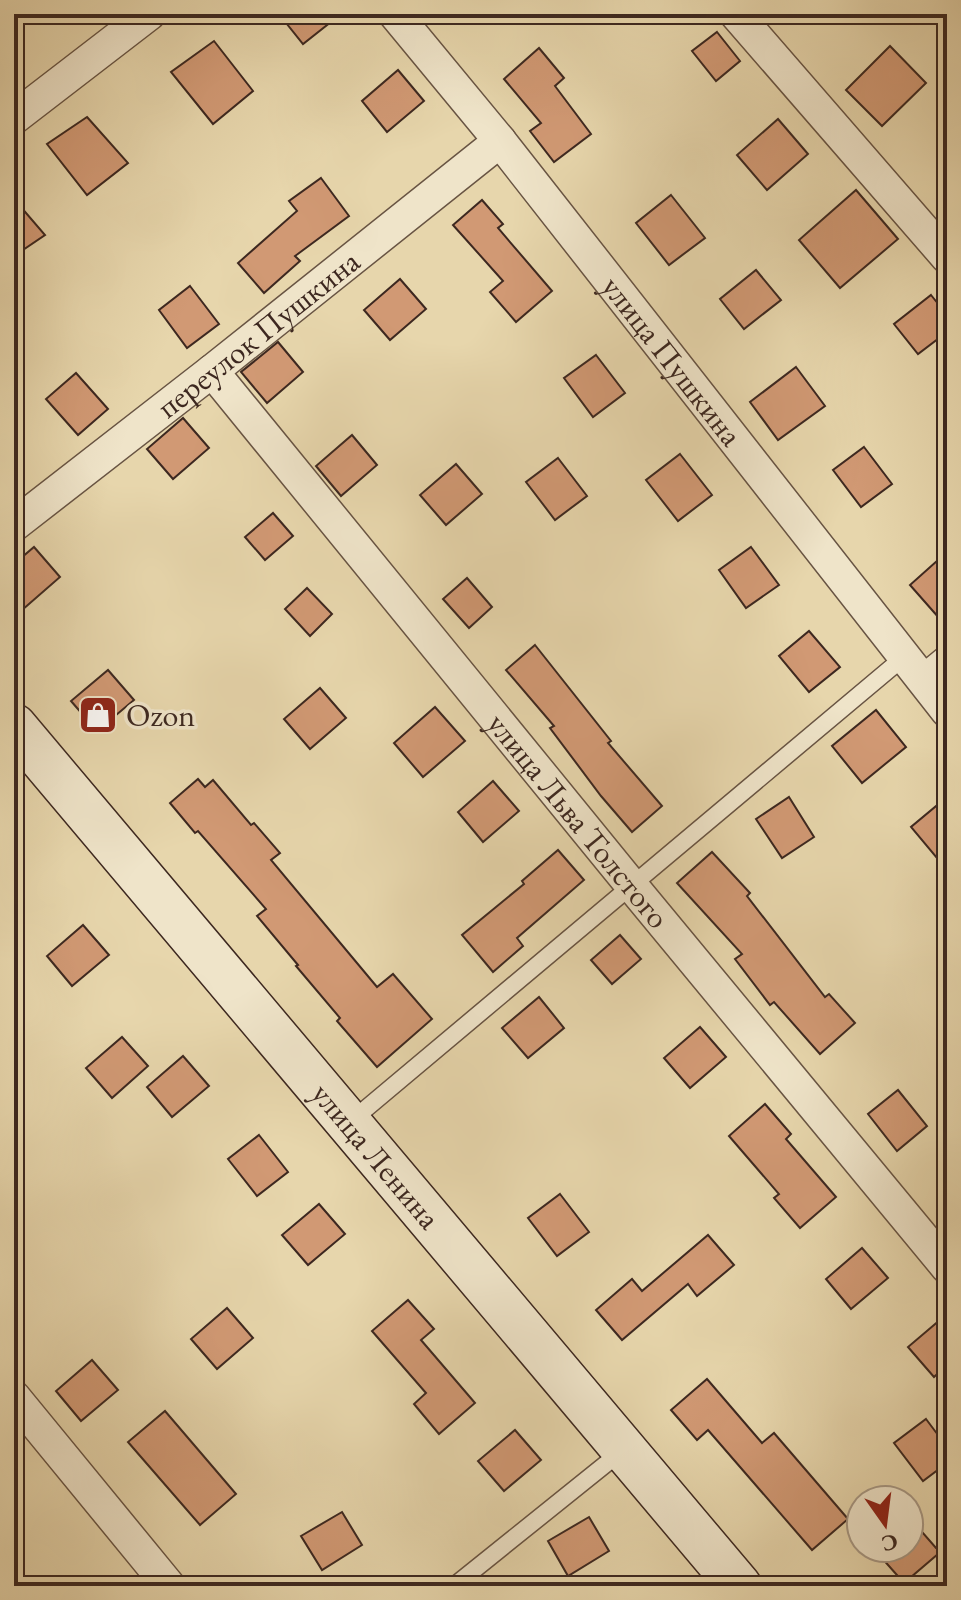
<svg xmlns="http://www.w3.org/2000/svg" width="961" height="1600" font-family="'EB Garamond',serif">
  <rect width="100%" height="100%" fill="#e7d6ac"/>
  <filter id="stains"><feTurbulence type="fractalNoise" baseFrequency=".0025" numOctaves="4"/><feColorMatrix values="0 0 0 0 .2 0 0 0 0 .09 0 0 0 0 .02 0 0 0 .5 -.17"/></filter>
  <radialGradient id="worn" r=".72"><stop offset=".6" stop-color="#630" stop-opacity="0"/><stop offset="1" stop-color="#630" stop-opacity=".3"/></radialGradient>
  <g fill="#d19974" stroke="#3d2820" stroke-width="2">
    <path d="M279 14H341L303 44Z"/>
    <path d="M717 32 740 61 716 81 692 51Z"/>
    <path d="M214 41 253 91 213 124 171 72Z"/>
    <path d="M890 46 926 83 882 126 846 90Z"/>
    <path d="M539 48 564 78 555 86 591 134 554 162 530 131 541 123 504 79Z"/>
    <path d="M398 70 424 101 387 132 362 101Z"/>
    <path d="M87 117 128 163 87 195 47 144Z"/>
    <path d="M778 119 808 154 767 190 737 155Z"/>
    <path d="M321 178 349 216 295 256 300 261 264 293 238 263 297 211 289 201Z"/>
    <path d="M856 190 898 239 840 288 799 240Z"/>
    <path d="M671 195 705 238 669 265 636 223Z"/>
    <path d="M14 199 45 235 14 256Z"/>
    <path d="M482 200 503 224 498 228 552 291 516 322 490 292 503 281 453 225Z"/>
    <path d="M756 270 781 300 744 329 720 299Z"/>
    <path d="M400 279 426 309 390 340 364 310Z"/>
    <path d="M190 286 219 324 187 348 159 310Z"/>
    <path d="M931 295 947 315V332L918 354 894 324Z"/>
    <path d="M278 342 303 372 267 403 241 372Z"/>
    <path d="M596 355 625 393 593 417 564 378Z"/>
    <path d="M796 367 825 406 778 440 750 402Z"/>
    <path d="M76 373 108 409 78 435 46 399Z"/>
    <path d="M183 418 209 448 173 479 147 449Z"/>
    <path d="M352 435 377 465 341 496 316 466Z"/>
    <path d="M864 447 892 484 861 507 833 470Z"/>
    <path d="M680 454 712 495 678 521 646 480Z"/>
    <path d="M558 458 587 496 555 520 526 482Z"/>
    <path d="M456 464 482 494 446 525 420 495Z"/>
    <path d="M273 513 293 536 265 560 245 537Z"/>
    <path d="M34 547 60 577 14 617V564Z"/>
    <path d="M751 547 779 585 746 608 719 570Z"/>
    <path d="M947 552V627L910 585Z"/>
    <path d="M467 578 492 607 469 628 443 599Z"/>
    <path d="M307 588 332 614 310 636 285 609Z"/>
    <path d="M809 631 840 667 809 692 779 656Z"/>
    <path d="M535 645 611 741 608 743 662 806 632 832 601 796 550 728 554 726 506 670Z"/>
    <path d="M108 670 134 700 97 731 71 701Z"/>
    <path d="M320 688 346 718 310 749 284 719Z"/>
    <path d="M435 707 465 741 423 777 394 743Z"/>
    <path d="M876 710 906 747 862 783 832 746Z"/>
    <path d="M198 779 205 787 213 780 251 825 254 823 280 853 271 860 377 987 393 974 432 1019 377 1067 337 1021 340 1018 296 966 298 965 257 916 266 909 198 831 195 833 170 803Z"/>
    <path d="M493 781 519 811 483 842 458 812Z"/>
    <path d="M789 797 814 837 782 858 756 819Z"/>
    <path d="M947 797V870L911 827Z"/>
    <path d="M558 850 584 880 517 938 523 946 493 972 462 935 524 884 522 881Z"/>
    <path d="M712 852 750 893 747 896 825 997 829 994 855 1023 820 1054 774 1002 770 1005 735 959 742 954 677 883Z"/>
    <path d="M83 925 109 955 72 986 47 956Z"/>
    <path d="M620 935 641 959 612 984 591 960Z"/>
    <path d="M539 997 564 1028 528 1058 502 1028Z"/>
    <path d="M700 1027 726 1057 690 1088 664 1058Z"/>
    <path d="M122 1037 148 1066 112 1098 86 1068Z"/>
    <path d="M183 1056 209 1086 172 1117 147 1087Z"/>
    <path d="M898 1090 927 1126 897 1151 868 1114Z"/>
    <path d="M765 1104 791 1134 786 1139 836 1197 800 1228 774 1198 779 1194 729 1136Z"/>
    <path d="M259 1135 288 1172 257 1196 228 1159Z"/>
    <path d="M560 1194 589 1232 557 1256 528 1218Z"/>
    <path d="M319 1204 345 1234 308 1265 282 1235Z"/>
    <path d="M708 1235 734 1265 697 1296 688 1284 622 1340 596 1310 632 1279 642 1291Z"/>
    <path d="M862 1248 888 1278 851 1309 826 1279Z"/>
    <path d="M408 1300 434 1329 421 1340 475 1403 439 1434 414 1404 426 1393 372 1331Z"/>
    <path d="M227 1308 253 1338 217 1369 191 1339Z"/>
    <path d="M947 1314V1365L934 1377 908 1347Z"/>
    <path d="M92 1360 118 1390 81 1421 56 1391Z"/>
    <path d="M707 1379 762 1443 774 1433 848 1519 812 1550 708 1430 697 1440 671 1410Z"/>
    <path d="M165 1411 236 1494 200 1525 128 1442Z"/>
    <path d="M926 1419 947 1447V1463L923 1481 894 1443Z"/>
    <path d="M515 1430 541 1460 504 1491 478 1461Z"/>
    <path d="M342 1512 362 1545 322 1570 301 1536Z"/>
    <path d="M589 1517 609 1551 568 1576 548 1541Z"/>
    <path d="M909 1517 936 1548H945L904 1583 873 1548H909Z"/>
  </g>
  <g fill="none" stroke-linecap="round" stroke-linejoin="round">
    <defs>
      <g id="lane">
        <path d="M919 675 947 652"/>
        <path d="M350 1122 904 657"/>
        <path d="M454 1586 622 1451"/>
      </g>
      <g id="street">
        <path id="s1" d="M395 14 500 141 947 711"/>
        <path d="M736 14 947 257"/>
        <path d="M14 118 149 14"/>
        <path id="s2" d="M212 371 632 886 947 1267"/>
        <path id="s3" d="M14 525 212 371 500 141"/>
        <path d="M14 1397 169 1586"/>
      </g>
      <g id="secondary">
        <path id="s4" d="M14 726 739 1586"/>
      </g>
    </defs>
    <use href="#lane" stroke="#685443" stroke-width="19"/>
    <use href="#street" stroke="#685443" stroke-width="35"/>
    <use href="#secondary" stroke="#3d2820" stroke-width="47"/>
    <use href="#lane" stroke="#efe4c9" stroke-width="16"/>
    <use href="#street" stroke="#efe4c9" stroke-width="32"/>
    <use href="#secondary" stroke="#efe4c9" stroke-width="44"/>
  </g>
  <defs>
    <symbol id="shop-square" viewBox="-11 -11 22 22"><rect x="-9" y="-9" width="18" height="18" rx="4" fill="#8f2418" stroke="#efe4c9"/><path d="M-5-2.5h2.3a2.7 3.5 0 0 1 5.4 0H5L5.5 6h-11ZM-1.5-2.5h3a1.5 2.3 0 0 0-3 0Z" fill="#fff"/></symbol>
  </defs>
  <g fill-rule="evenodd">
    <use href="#shop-square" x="76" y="693" width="44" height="44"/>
  </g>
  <g text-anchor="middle" stroke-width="7" stroke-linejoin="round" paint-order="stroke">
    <g font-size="32" fill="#3d2820" stroke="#efe4c9">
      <text dy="11" stroke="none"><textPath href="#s3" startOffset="310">переулок Пушкина</textPath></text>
      <text dy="11" stroke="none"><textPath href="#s1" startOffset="444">улица Пушкина</textPath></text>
      <text dy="11" stroke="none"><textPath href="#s2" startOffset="580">улица Льва Толстого</textPath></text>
      <text dy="11" stroke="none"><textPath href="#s4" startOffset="562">улица Ленина</textPath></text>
    </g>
    <g font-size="32" fill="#3d2820" stroke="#efe4c9" text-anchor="start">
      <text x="126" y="726">Ozon</text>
    </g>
  </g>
  <rect width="961" height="1600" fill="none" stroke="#e7d6ac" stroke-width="48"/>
  <rect x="16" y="16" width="929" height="1568" fill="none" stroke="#3d2820" stroke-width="4"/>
  <rect x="24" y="24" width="913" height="1552" fill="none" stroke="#3d2820" stroke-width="2"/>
  <g transform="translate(885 1524) rotate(166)"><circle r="38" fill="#efe4c9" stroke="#a89985" stroke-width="2"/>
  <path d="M0-6L14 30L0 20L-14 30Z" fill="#8f2418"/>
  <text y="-12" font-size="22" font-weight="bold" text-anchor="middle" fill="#3d2820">С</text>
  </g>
  <rect width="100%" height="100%" filter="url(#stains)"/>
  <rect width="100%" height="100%" fill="url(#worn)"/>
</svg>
